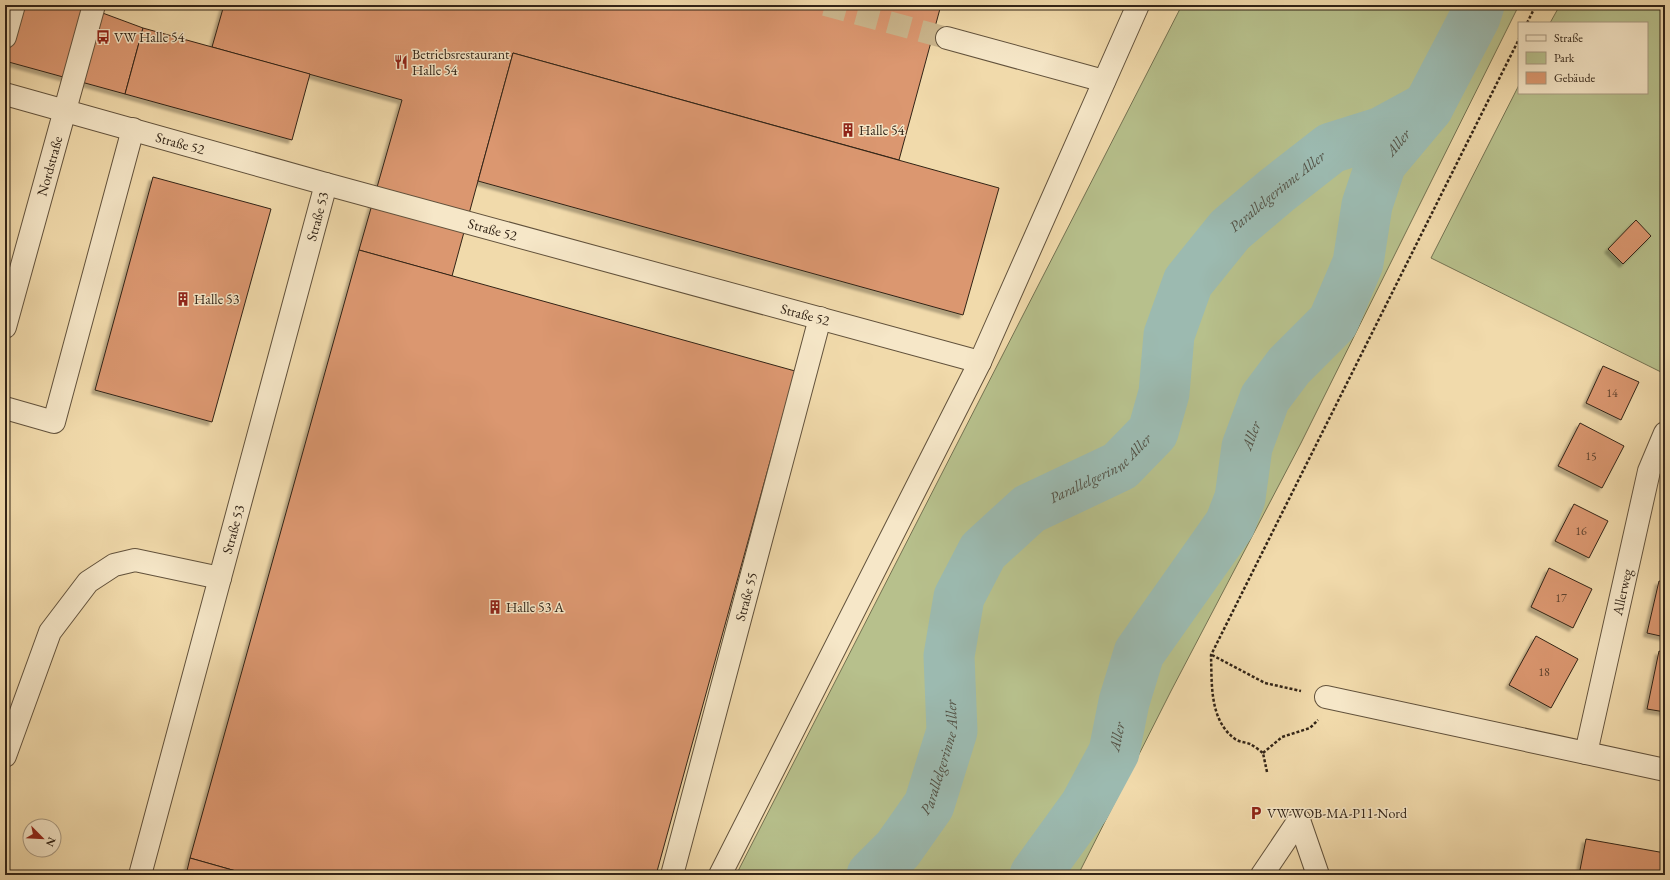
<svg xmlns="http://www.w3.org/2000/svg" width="1670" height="880" font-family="'EB Garamond',serif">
  <defs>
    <filter id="shadow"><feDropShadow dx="-3.5" dy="3.5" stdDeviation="1" flood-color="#0004"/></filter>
  </defs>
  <rect width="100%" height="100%" fill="#f1daab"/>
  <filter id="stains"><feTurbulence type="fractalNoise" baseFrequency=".005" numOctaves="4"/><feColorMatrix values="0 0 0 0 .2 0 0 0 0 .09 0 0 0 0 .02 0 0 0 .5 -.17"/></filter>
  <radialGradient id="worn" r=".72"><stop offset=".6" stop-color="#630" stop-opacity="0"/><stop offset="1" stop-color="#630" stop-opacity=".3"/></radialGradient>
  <g fill="#b7c08c" stroke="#747252">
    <path d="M1182 5H1519L1301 443 1171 691 1078 875H736Z"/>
    <path d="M1560 5H1665V374L1431 258 1519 85V93H1647V23H1550Z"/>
  </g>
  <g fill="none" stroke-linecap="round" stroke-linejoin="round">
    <g stroke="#9cbab0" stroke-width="51">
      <path id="s1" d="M872 875 898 849 929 805 952 731 949 656 959 597 983 551 1029 509 1120 466 1153 432 1164 393 1169 335 1188 282 1230 230 1276 191 1331 148 1382 132 1428 107"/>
      <path id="s2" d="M1035 875 1085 806 1114 752 1124 702 1139 653 1230 524 1240 498 1247 447 1265 398 1289 366 1333 322 1358 263 1367 205 1381 163 1428 107 1475 17 1479 5"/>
    </g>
  </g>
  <g fill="#db976f" stroke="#322417" filter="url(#shadow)">
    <path d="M5 5H81L143 28 125 94 5 61Z"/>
    <path d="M224 5H941L899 160 513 53 452 276 359 250 402 100 212 47Z"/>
    <path d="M143 28 310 74 292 140 125 94Z"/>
    <path d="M513 53 999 188 963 315 478 181Z"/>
    <path d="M153 177 271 209 212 422 95 390Z"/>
    <path d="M1636 220 1651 236 1623 264 1608 249Z"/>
    <path d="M359 250 795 371 656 875H250L190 858Z"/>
    <path d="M1603 366 1639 382 1621 420 1586 403Z"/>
    <path d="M1580 423 1624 446 1602 488 1558 466Z"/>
    <path d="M1574 504 1608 521 1589 558 1555 541Z"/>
    <path d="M1549 568 1592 589 1573 628 1531 607Z"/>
    <path d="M1659 581 1665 582V637L1647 633Z"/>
    <path d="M1536 636 1578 659 1551 708 1509 685Z"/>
    <path d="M1659 651 1665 653V712L1647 709Z"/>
    <path d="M1586 839 1665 853 1661 875H1579Z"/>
    <path d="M1665 853V875H1661Z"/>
    <path d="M190 858 250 875H186Z"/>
  </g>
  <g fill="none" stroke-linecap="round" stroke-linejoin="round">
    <path stroke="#cbb68d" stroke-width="22" stroke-dasharray="22 11" stroke-linecap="butt" d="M825 5 947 38"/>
    <defs>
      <g id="minor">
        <path d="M5 37 14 5"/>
        <path d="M947 38 1104 81"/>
        <path id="s3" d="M5 94 326 184 980 362"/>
        <path id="s4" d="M5 327 94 5"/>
        <path d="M5 408 54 422 133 129"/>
        <path d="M1326 697 1665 770"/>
        <path id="s5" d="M1586 753 1649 471 1665 433"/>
        <path d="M5 756 50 632 88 582 114 565 135 560 220 578"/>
        <path d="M1299 820 1318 875"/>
        <path id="s6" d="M140 875 326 184"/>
        <path id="s7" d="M672 875 820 318"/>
        <path d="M720 875 980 362 1138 5"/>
        <path d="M1262 875 1299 820"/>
      </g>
    </defs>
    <use href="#minor" stroke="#62523c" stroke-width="24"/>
    <g stroke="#322417" stroke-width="2.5" stroke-dasharray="3 2" stroke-linecap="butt">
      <path d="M1527 23 1536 5"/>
      <path d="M1212 655 1265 683 1301 691"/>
      <path d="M1263 753 1282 737 1310 728 1318 720"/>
      <path d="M1267 772 1263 753C1259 750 1254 746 1250 744 1245 742 1239 742 1235 739 1209 720 1212 683 1211 655L1519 39"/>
    </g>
    <use href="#minor" stroke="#f6e7c8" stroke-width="22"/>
  </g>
  <defs>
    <symbol id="bus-bare" viewBox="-9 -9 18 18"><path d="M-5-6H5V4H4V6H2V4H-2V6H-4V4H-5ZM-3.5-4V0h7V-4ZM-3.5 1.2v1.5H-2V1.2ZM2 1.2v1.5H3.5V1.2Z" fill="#8f2418" stroke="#f6e7c8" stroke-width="2.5" paint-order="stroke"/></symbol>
    <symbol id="restaurant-bare" viewBox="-9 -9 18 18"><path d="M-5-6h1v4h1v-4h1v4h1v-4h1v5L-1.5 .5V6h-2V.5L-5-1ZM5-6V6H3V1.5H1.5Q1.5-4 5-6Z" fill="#8f2418" stroke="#f6e7c8" stroke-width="2.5" paint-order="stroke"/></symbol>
    <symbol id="building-bare" viewBox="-9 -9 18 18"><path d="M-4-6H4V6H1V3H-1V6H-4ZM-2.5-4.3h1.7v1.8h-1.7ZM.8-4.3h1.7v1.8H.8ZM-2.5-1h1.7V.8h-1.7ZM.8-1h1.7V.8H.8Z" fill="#8f2418" stroke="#f6e7c8" stroke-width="2.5" paint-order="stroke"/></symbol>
    <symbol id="parking-bare" viewBox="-9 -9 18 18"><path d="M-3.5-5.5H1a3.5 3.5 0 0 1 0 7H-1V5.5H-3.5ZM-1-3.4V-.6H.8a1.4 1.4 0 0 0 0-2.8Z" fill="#8f2418" stroke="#f6e7c8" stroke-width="2.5" paint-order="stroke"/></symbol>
  </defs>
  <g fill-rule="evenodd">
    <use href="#bus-bare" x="93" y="27" width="20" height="20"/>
    <use href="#restaurant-bare" x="391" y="52" width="20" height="20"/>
    <use href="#building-bare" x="838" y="120" width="20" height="20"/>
    <use href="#building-bare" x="173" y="289" width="20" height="20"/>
    <use href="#building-bare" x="485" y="597" width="20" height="20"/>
    <use href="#parking-bare" x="1246" y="803" width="20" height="20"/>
  </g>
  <g text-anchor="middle" stroke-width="3" stroke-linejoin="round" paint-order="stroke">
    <g font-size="12" fill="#5c412d">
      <text x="1612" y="397">14</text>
      <text x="1591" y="460">15</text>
      <text x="1581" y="535">16</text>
      <text x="1561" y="602">17</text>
      <text x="1544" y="676">18</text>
    </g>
    <g font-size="14" fill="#322417" stroke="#f6e7c8" text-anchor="start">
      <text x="114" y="42">VW Halle 54</text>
      <text x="412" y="59">Betriebsrestaurant<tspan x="412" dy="16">Halle 54</tspan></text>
      <text x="859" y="135">Halle 54</text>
      <text x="194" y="304">Halle 53</text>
      <text x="506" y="612">Halle 53 A</text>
      <text x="1267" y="818">VW-WOB-MA-P11-Nord</text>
    </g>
    <g font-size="14" fill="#322417" stroke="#f6e7c8">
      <text dy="5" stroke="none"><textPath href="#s3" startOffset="182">Straße 52</textPath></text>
      <text dy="5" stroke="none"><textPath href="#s4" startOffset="167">Nordstraße</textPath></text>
      <text dy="5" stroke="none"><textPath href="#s6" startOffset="682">Straße 53</textPath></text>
      <text dy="5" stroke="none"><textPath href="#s3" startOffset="506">Straße 52</textPath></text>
      <text dy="5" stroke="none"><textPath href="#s3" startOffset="830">Straße 52</textPath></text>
      <text dy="5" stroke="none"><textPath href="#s6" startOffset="358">Straße 53</textPath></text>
      <text dy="5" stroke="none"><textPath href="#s5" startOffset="165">Allerweg</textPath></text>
      <text dy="5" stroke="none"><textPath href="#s7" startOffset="288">Straße 55</textPath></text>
    </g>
    <g font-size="15" font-style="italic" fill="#525145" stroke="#f6e7c8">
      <text dy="5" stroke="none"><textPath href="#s2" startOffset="834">Aller</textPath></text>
      <text dy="5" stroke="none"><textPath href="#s1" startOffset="848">Parallelgerinne Aller</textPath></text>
      <text dy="5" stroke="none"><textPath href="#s2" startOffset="498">Aller</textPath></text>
      <text dy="5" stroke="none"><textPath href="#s1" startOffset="500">Parallelgerinne Aller</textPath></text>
      <text dy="5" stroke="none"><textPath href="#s2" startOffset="162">Aller</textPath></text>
      <text dy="5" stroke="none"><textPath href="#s1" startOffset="140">Parallelgerinne Aller</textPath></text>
    </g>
  </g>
  <rect width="1670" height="880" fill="none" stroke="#f1daab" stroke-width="20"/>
  <rect x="6" y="6" width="1658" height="868" fill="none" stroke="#322417" stroke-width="2"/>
  <rect x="10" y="10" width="1650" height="860" fill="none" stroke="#322417"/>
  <rect x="1518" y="22" width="130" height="72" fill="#f6e7c8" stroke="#a89981"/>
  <rect x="1526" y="35" width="20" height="6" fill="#f6e7c8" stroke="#a89981"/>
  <text x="1554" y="42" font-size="12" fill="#322417">Straße</text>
  <rect x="1526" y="52" width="20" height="12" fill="#b7c08c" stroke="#a89981"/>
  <text x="1554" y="62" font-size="12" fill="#322417">Park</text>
  <rect x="1526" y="72" width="20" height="12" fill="#db976f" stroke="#a89981"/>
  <text x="1554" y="82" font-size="12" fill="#322417">Gebäude</text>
  <g transform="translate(42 838) rotate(114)"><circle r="19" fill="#f6e7c8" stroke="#a89981"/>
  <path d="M0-3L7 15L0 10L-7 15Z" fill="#8f2418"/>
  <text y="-6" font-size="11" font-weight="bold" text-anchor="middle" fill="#322417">N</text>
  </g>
  <rect width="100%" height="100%" filter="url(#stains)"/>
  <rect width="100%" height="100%" fill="url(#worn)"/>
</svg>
